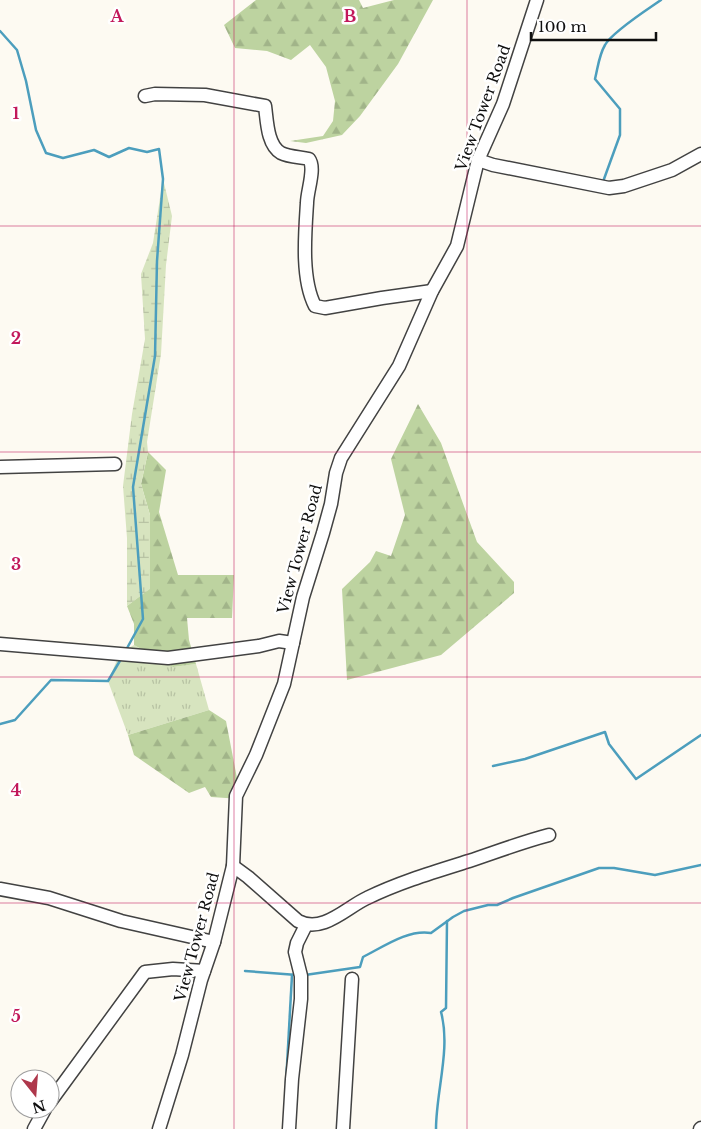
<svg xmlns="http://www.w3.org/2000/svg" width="701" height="1129" font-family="'Libre Baskerville',serif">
  <defs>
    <pattern id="grass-tufts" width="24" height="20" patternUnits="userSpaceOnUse" patternTransform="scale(1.25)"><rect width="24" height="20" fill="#d7e4bf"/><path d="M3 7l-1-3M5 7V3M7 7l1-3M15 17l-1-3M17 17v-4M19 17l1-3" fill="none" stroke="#b7c2a3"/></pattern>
    <pattern id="forest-firs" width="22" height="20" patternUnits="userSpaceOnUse" patternTransform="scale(1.25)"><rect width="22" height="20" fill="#bdd3a0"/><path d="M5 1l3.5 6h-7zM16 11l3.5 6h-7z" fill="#a1b489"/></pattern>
    <pattern id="wetland-marsh" width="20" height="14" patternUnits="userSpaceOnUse" patternTransform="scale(1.25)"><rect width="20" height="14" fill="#d7e4bf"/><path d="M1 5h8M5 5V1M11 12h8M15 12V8" fill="none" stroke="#b7c2a3"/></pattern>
  </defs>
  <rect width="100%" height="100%" fill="#fdfaf2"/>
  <path fill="url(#grass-tufts)" d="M134 645 173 667 196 664 209 710 128 735 108 681 120 653Z"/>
  <g fill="url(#forest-firs)">
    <path d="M256 0H359L363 8 394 0H433L398 64 360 116 342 135 306 143 290 141 323 136 333 121 335 101 326 67 310 45 291 60 267 51 235 48 224 25Z"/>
    <path d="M418 404 441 443 477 542 514 582V593L441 655 347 680 342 589 370 562 376 551 391 556 405 515 391 459Z"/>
    <path d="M148 452 166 470 159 512 178 575H234L232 618H187L189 640 196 664 173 667 134 645V624L127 606 150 588V515L141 484Z"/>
    <path d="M209 710 226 721 241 799 211 797 205 787 189 793 134 755 128 735Z"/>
  </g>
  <path fill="url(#wetland-marsh)" d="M163 179 172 216 166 265 161 354 147 442 148 452 141 484 150 515V589L127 606V538L123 486 132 414 145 339 141 274 153 243Z"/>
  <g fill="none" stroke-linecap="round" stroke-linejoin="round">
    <g stroke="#4c9ebd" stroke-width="2.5">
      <path d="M0 31 17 50 26 81 36 130 46 153 63 158 94 150 109 157 129 148 147 152 159 149 163 179 157 261 155 356 133 487 143 619 126 650"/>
      <path d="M604 179 620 135V109L595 79C598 67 599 55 605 45 612 32 648 9 661 0"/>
      <path d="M0 724 15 720 51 680 108 681 121 659"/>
      <path d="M493 766 525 759 605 732 609 744 636 779 701 735"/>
      <path d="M245 971 297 975"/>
      <path d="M305 975 360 967 363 957C383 947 408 929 431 933L453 917 464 911 488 905H497L513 898 599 868H614L655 875 701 865"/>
      <path d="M286 1083 292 975"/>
      <path d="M436 1129C436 1091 451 1049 441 1012L446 1008 447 921"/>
    </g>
    <defs>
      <g id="minor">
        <path d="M145 96 155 94 205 95 265 106C267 120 267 145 281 153 289 157 300 157 309 159 316 168 307 191 307 203 305 234 301 279 315 306L325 308 382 298 432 291"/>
        <path d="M478 160 493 165 609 188 624 186 672 170 701 154"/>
        <path d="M0 467 115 464"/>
        <path d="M0 644 168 658 259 646 279 641 293 643"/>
        <path d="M233 866 248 877 298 921C323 934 347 907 367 898 400 882 434 872 469 861 496 852 522 842 549 835"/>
        <path d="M0 889 49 898 121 921 214 942"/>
        <path d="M50 1102 145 972 173 969 204 971"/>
        <path d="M34 1129 45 1109"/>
        <path d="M159 1129 182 1055 201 980 214 942 233 866 236 796 256 755 284 684 303 597 323 533 331 504 336 473 341 458 399 366 432 291 457 246 478 160 503 104 537 0"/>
        <path d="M289 1129 292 1079 301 999V976L295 952 297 943 306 925"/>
        <path d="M343 1129 352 979"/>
        <path d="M700 1129 701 1128"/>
      </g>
    </defs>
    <use href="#minor" stroke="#424242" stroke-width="15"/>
    <use href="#minor" stroke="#fff" stroke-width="12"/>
  </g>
  <path fill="none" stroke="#c2185b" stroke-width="1" stroke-opacity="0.55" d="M234 0V1129M467 0V1129M0 226H701M0 452H701M0 677H701M0 903H701"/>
  <g text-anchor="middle" stroke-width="5" stroke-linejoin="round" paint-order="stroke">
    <g font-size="15" fill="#0f0f0f" stroke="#fff">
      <text transform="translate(483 108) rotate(-70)" y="5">View Tower Road</text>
      <text transform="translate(300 549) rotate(-75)" y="5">View Tower Road</text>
      <text transform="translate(197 937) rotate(-75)" y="5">View Tower Road</text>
    </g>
  </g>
  <g font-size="16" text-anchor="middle" font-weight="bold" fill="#c2185b" stroke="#fff" stroke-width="5" stroke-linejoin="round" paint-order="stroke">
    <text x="117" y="22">A</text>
    <text x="350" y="22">B</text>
    <text x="16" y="119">1</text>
    <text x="16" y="344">2</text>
    <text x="16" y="570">3</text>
    <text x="16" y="796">4</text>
    <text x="16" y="1022">5</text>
  </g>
  <g transform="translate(35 1094) rotate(163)"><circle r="24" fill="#ffffff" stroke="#9f9f9f"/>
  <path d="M0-4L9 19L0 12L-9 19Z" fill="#ae374b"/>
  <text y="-8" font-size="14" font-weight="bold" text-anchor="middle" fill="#0f0f0f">N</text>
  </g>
  <path d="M531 32v8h125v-8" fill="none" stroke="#0f0f0f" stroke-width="2.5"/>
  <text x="538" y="32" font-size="15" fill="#0f0f0f" stroke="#ffffff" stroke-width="4" paint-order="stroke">100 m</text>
</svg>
